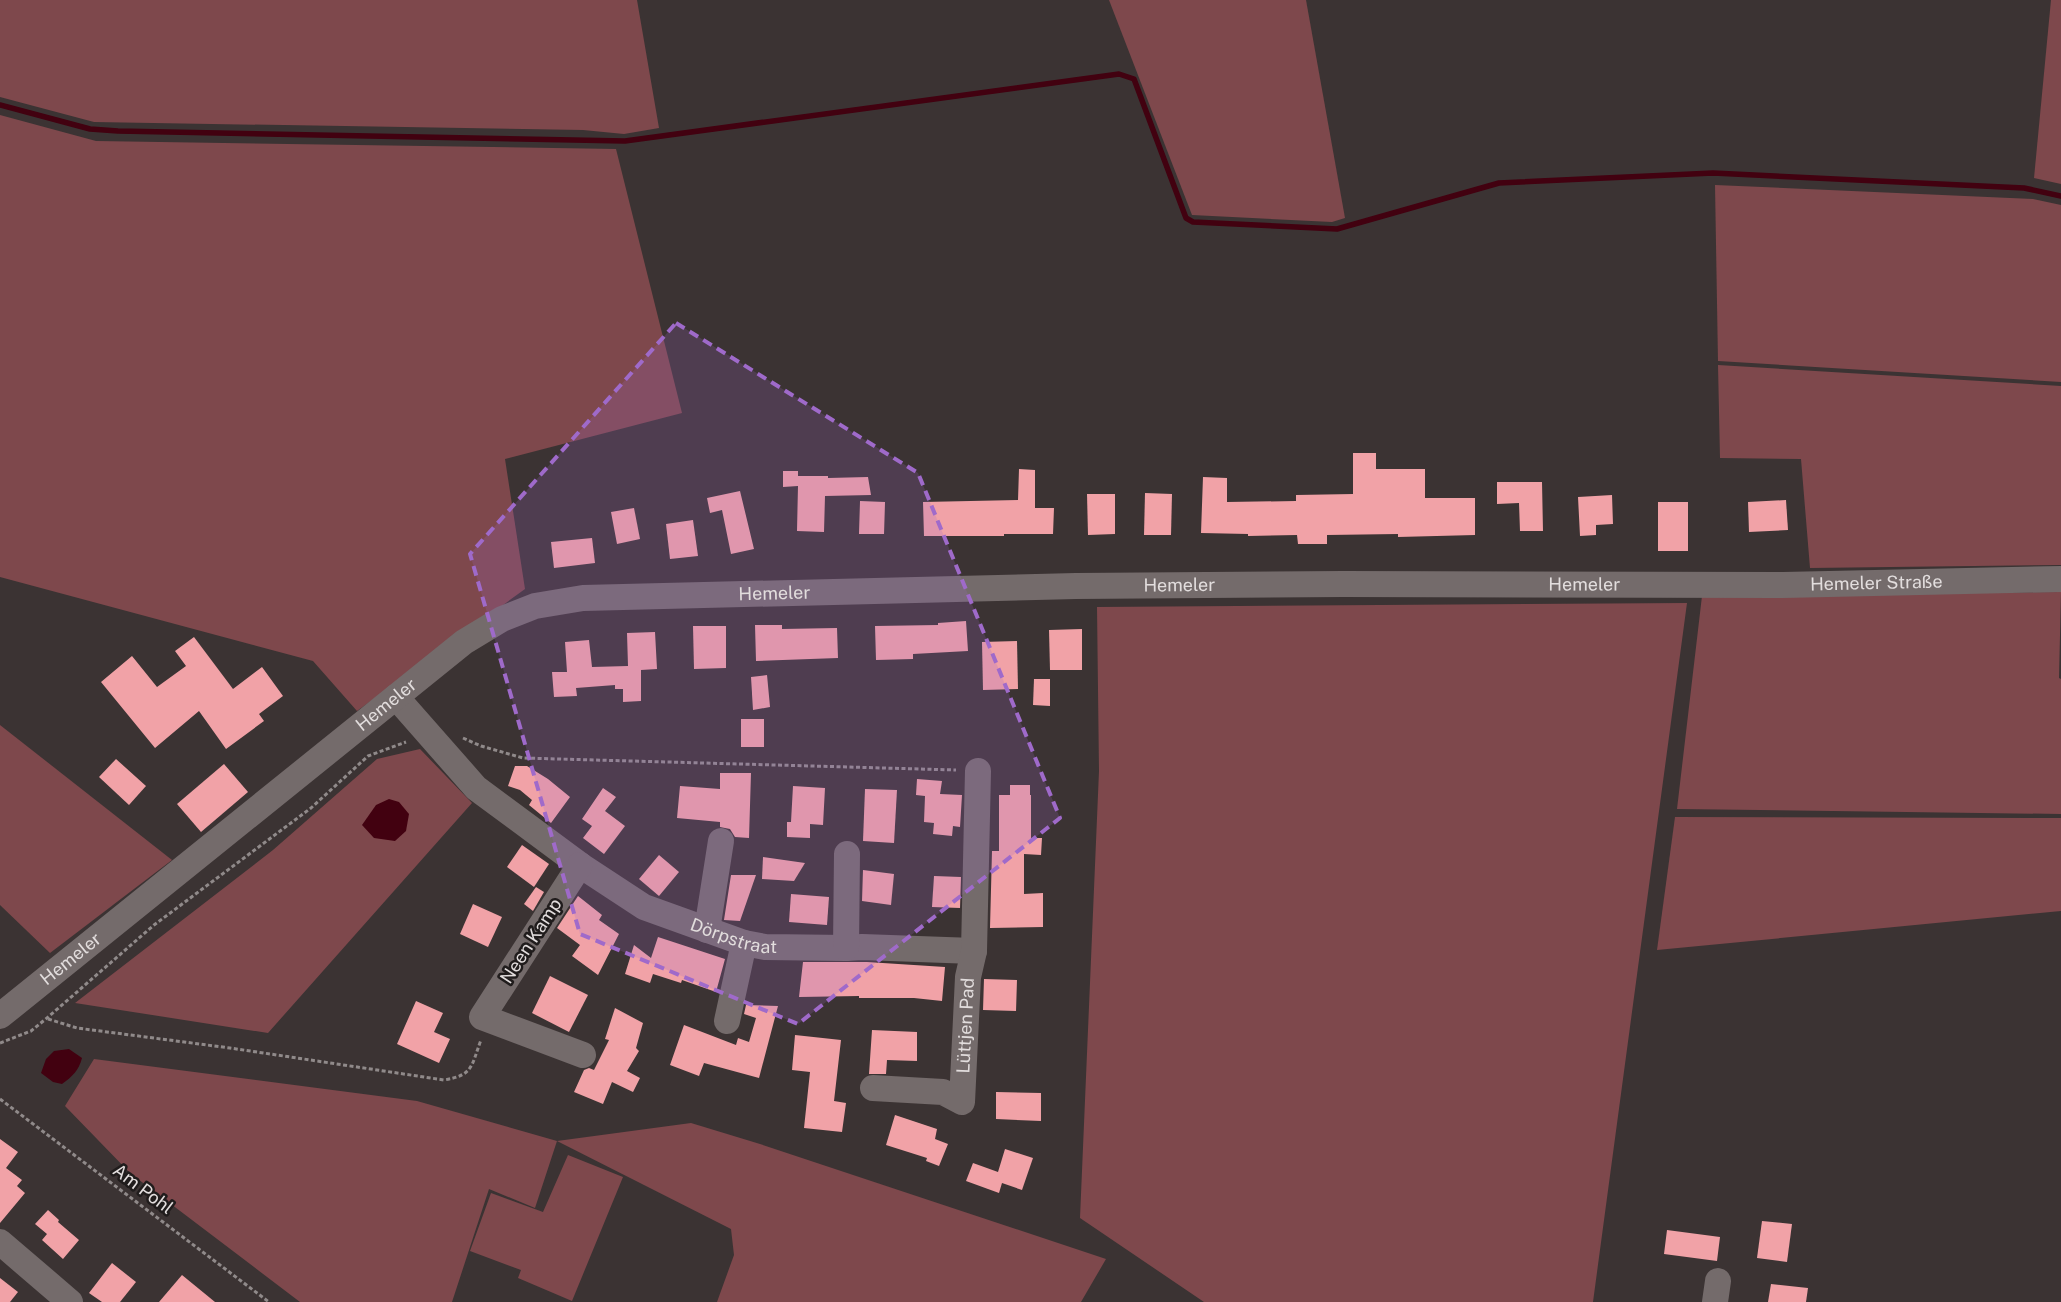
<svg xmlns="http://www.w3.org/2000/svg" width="2061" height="1302" font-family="'Public Sans',sans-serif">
  <rect width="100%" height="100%" fill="#3b3333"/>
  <g fill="#7e484c">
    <path d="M0 0H637L659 128 624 134 583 130 94 122 0 97Z"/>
    <path d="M1109 0H1306L1345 218 1332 222 1192 215Z"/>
    <path d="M2051 0H2061V184L2034 178Z"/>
    <path d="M0 115 96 141 616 149 682 413 505 459 525 589 357 711 313 661 0 577Z"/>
    <path d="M1715 185 2033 199 2061 205V382L1718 361Z"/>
    <path d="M1718 365 2061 386V565L1810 568 1801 459 1720 458Z"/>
    <path d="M2061 592 2059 678 2061 679V814L1677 809 1702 596Z"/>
    <path d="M1687 603 1593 1302H1204L1080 1218 1099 771 1097 607Z"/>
    <path d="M0 725 172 860 50 953 0 905Z"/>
    <path d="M420 749 472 803 268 1033 75 1003 273 850 377 759Z"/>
    <path d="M1675 817 2061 818V911L1657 950Z"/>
    <path d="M94 1059 417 1101 557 1141 691 1123 760 1144 1106 1259 1081 1302H717L734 1255 731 1229 557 1141 535 1208 489 1189 452 1302H300L130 1173 65 1106Z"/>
    <path d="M568 1155 623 1177 572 1301 518 1278 521 1270 470 1251 491 1193 543 1212Z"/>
  </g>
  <g fill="#420110">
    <path d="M389 799 399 802 409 814 406 831 395 841 374 838 362 825 376 805Z"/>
    <path d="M69 1049 82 1058C79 1070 72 1077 62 1084L53 1082 41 1073 46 1059 54 1051Z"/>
  </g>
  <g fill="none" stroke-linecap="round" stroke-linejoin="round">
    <path stroke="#420110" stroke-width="5.5" d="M0 105 90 129 118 131 625 141 1119 74 1134 79 1186 218 1193 222 1337 229 1499 183 1713 173 2024 188 2061 196"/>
  </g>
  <g fill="#f1a2a7">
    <path d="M1353 453H1376V469H1425V498H1475V535L1398 537V534L1327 535V544H1298L1297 535 1248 536V534L1201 533 1203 477 1227 478V502L1296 501V495L1353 494Z"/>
    <path d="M1019 469 1035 470V508H1054L1053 534H1004V536H924L923 502 1018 500Z"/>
    <path d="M783 471H798V476H828V478L868 477 871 495 825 496 824 532 797 531 798 486 783 487Z"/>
    <path d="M1497 482H1542L1543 531H1520L1519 503 1497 504Z"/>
    <path d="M740 491 754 549 731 554 722 510 710 513 707 498Z"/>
    <path d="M1145 493 1172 494 1171 535H1144Z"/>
    <path d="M1087 494H1115V534L1088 535Z"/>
    <path d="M1612 495 1613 524 1596 525V535L1580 536 1578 497Z"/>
    <path d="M1786 500 1788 530 1749 532 1748 502Z"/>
    <path d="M860 501 885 502 884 534H859Z"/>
    <rect x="1658" y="502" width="30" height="49"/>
    <path d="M634 508 640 539 617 544 611 512Z"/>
    <path d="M693 520 698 556 670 559 666 524Z"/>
    <path d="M592 538 595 563 554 568 551 542Z"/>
    <path d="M966 621 968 651 913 654V659L876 660 875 626 938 625V623Z"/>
    <path d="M755 625H782V629L837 628 838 658 756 661Z"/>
    <path d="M693 626H726V668L694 669Z"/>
    <path d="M1082 629V670H1050L1049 630Z"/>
    <path d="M655 632 657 669 641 670V701L623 702V689H615V685L576 688 577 696 554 697 552 672H567L565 642 589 640 592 667 628 666 627 633Z"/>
    <path d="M194 637 233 689 262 667 283 696 259 714 264 721 226 749 199 711 155 748 101 682 132 656 157 687 186 666 175 651Z"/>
    <path d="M1017 641 1018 689 983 690 982 642Z"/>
    <path d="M767 675 770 707 753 710 751 677Z"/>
    <path d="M1034 679H1050V706L1033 705Z"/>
    <rect x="741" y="719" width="23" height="28"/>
    <path d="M116 759 146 786 129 805 99 777Z"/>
    <path d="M224 764 248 792 201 832 177 804Z"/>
    <path d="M515 766H527L548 779 570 797 551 823 529 805 532 800 520 790 508 786Z"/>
    <path d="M720 773H751L749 838 735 837 730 829 720 827V822L677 818 680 786 720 789Z"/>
    <path d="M917 779 942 781 940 794 962 795 960 827 953 826 952 836 933 834 934 823 924 822 925 796 916 795Z"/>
    <path d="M1010 785H1030V795H1031V838H1042L1041 855 1024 854V894L1043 893V927L990 928 992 851H999V795H1010Z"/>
    <path d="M793 786 825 788 823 825 810 824V838L787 837V822H791Z"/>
    <path d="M603 788 616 797 605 811 625 826 604 854 583 838 592 826 582 819Z"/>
    <path d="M865 789 897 790 894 843 863 841Z"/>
    <path d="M522 845 549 864 534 887 507 867Z"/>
    <path d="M659 855 679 872 659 896 639 879Z"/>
    <path d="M763 857 805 863 794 881 762 879Z"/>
    <path d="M863 870 894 874 891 905 862 901Z"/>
    <path d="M731 875H756L740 921 724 920Z"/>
    <path d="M934 876 961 877 960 908 932 907Z"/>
    <path d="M536 887 544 892 533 911 524 904Z"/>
    <path d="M791 894 829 897 827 925 789 922Z"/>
    <path d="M578 896 602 915 599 920 619 934 598 975 572 956 580 945 557 928Z"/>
    <path d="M473 904 502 917 488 947 460 934Z"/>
    <path d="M658 937 725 959 716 992 682 980 681 983 653 974 650 983 625 974 634 945 651 958Z"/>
    <path d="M803 962H867L945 967 942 1001 914 998H859V996L799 997Z"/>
    <path d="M550 976 588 995 569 1032 532 1013Z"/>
    <path d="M984 979 1017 980 1016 1011 983 1010Z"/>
    <path d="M416 1001 443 1013 434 1032 450 1039 439 1063 397 1044Z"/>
    <path d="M746 1005 778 1006 759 1078 704 1063 699 1076 670 1065 684 1025 736 1045 738 1038 749 1042 756 1018 744 1014Z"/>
    <path d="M615 1008 643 1023 636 1048 639 1051 627 1071 640 1078 633 1092 612 1082 603 1104 574 1092 584 1070 589 1068 594 1070 609 1040 605 1039Z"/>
    <path d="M872 1030 917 1032V1061L887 1060 886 1074H869Z"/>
    <path d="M795 1035 841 1040 834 1101 846 1103 842 1132 804 1128 810 1072 792 1070Z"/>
    <path d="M996 1092 1041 1093V1121L996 1119Z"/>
    <path d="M895 1115 937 1129 935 1139 948 1144 939 1166 926 1161 927 1158 886 1145Z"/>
    <path d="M0 1139 18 1152 6 1168 22 1180 17 1186 25 1193 0 1223Z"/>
    <path d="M1005 1149 1033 1158 1022 1190 1002 1183 999 1193 966 1181 973 1163 998 1172Z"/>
    <path d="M48 1210 59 1220 58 1222 79 1240 63 1259 42 1240 47 1234 35 1224Z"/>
    <path d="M1762 1221 1792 1224 1787 1262 1757 1258Z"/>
    <path d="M1667 1230 1720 1237 1717 1261 1664 1254Z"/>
    <path d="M112 1263 136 1282 120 1302H102L89 1293Z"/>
    <path d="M182 1275 215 1302H159Z"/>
    <path d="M0 1278 18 1292 10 1302H0Z"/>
    <path d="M1771 1284 1808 1288 1806 1302H1768Z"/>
  </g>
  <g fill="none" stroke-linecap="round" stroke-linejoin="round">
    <g stroke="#908a8a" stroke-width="3" stroke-dasharray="4 2.5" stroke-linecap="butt">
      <path d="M463 738 481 746 523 758 956 770"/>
      <path d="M48 1019 77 1028 230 1048 444 1080C474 1075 471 1066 481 1040"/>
      <path d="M0 1043 31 1031 47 1018 154 925 311 808 368 756 406 742"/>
      <path d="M0 1099 269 1302"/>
    </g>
    <g stroke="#746b6b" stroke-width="26">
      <path id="s1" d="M396 697 476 788 580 865 644 907 744 943 765 947 846 948 862 947 974 951"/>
      <path d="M580 865 482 1017 583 1055"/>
      <path d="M707 930 721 841"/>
      <path d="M846 948 847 854"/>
      <path id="s2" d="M0 1016 464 642 502 619 535 606 583 598 1076 586 1343 584 1783 585 2061 579"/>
      <path d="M727 1021 744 943"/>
      <path id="s3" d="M873 1088 943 1092 962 1102 968 977 974 951 978 771"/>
      <path d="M0 1242 70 1302"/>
      <path d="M1715 1302 1718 1281"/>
    </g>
  </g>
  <path fill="#9f6aca" fill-opacity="0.2" stroke="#9f6aca" stroke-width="4" stroke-dasharray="10 6" stroke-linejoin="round" d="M676 323 918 473 1060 818 798 1024 580 934 470 554Z"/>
  <g text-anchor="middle" stroke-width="5" stroke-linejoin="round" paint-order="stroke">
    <g font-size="18" fill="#e2dddd" stroke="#201c1c">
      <text dy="6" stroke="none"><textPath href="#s2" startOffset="2018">Hemeler Straße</textPath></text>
      <text dy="6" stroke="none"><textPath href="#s2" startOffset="1321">Hemeler</textPath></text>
      <text dy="6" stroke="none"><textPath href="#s2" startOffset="1726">Hemeler</textPath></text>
      <text dy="6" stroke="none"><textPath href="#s2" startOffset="916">Hemeler</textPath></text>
      <text dy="6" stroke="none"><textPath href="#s2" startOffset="496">Hemeler</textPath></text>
      <text dy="6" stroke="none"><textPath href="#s1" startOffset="422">Dörpstraat</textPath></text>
      <text transform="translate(531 941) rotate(-57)" y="6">Neen Kamp</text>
      <text dy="6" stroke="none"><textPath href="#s2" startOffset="91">Hemeler</textPath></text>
      <text dy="6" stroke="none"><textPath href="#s3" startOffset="168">Lüttjen Pad</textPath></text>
      <text transform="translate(143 1189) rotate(37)" y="6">Am Pohl</text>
    </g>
  </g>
</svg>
